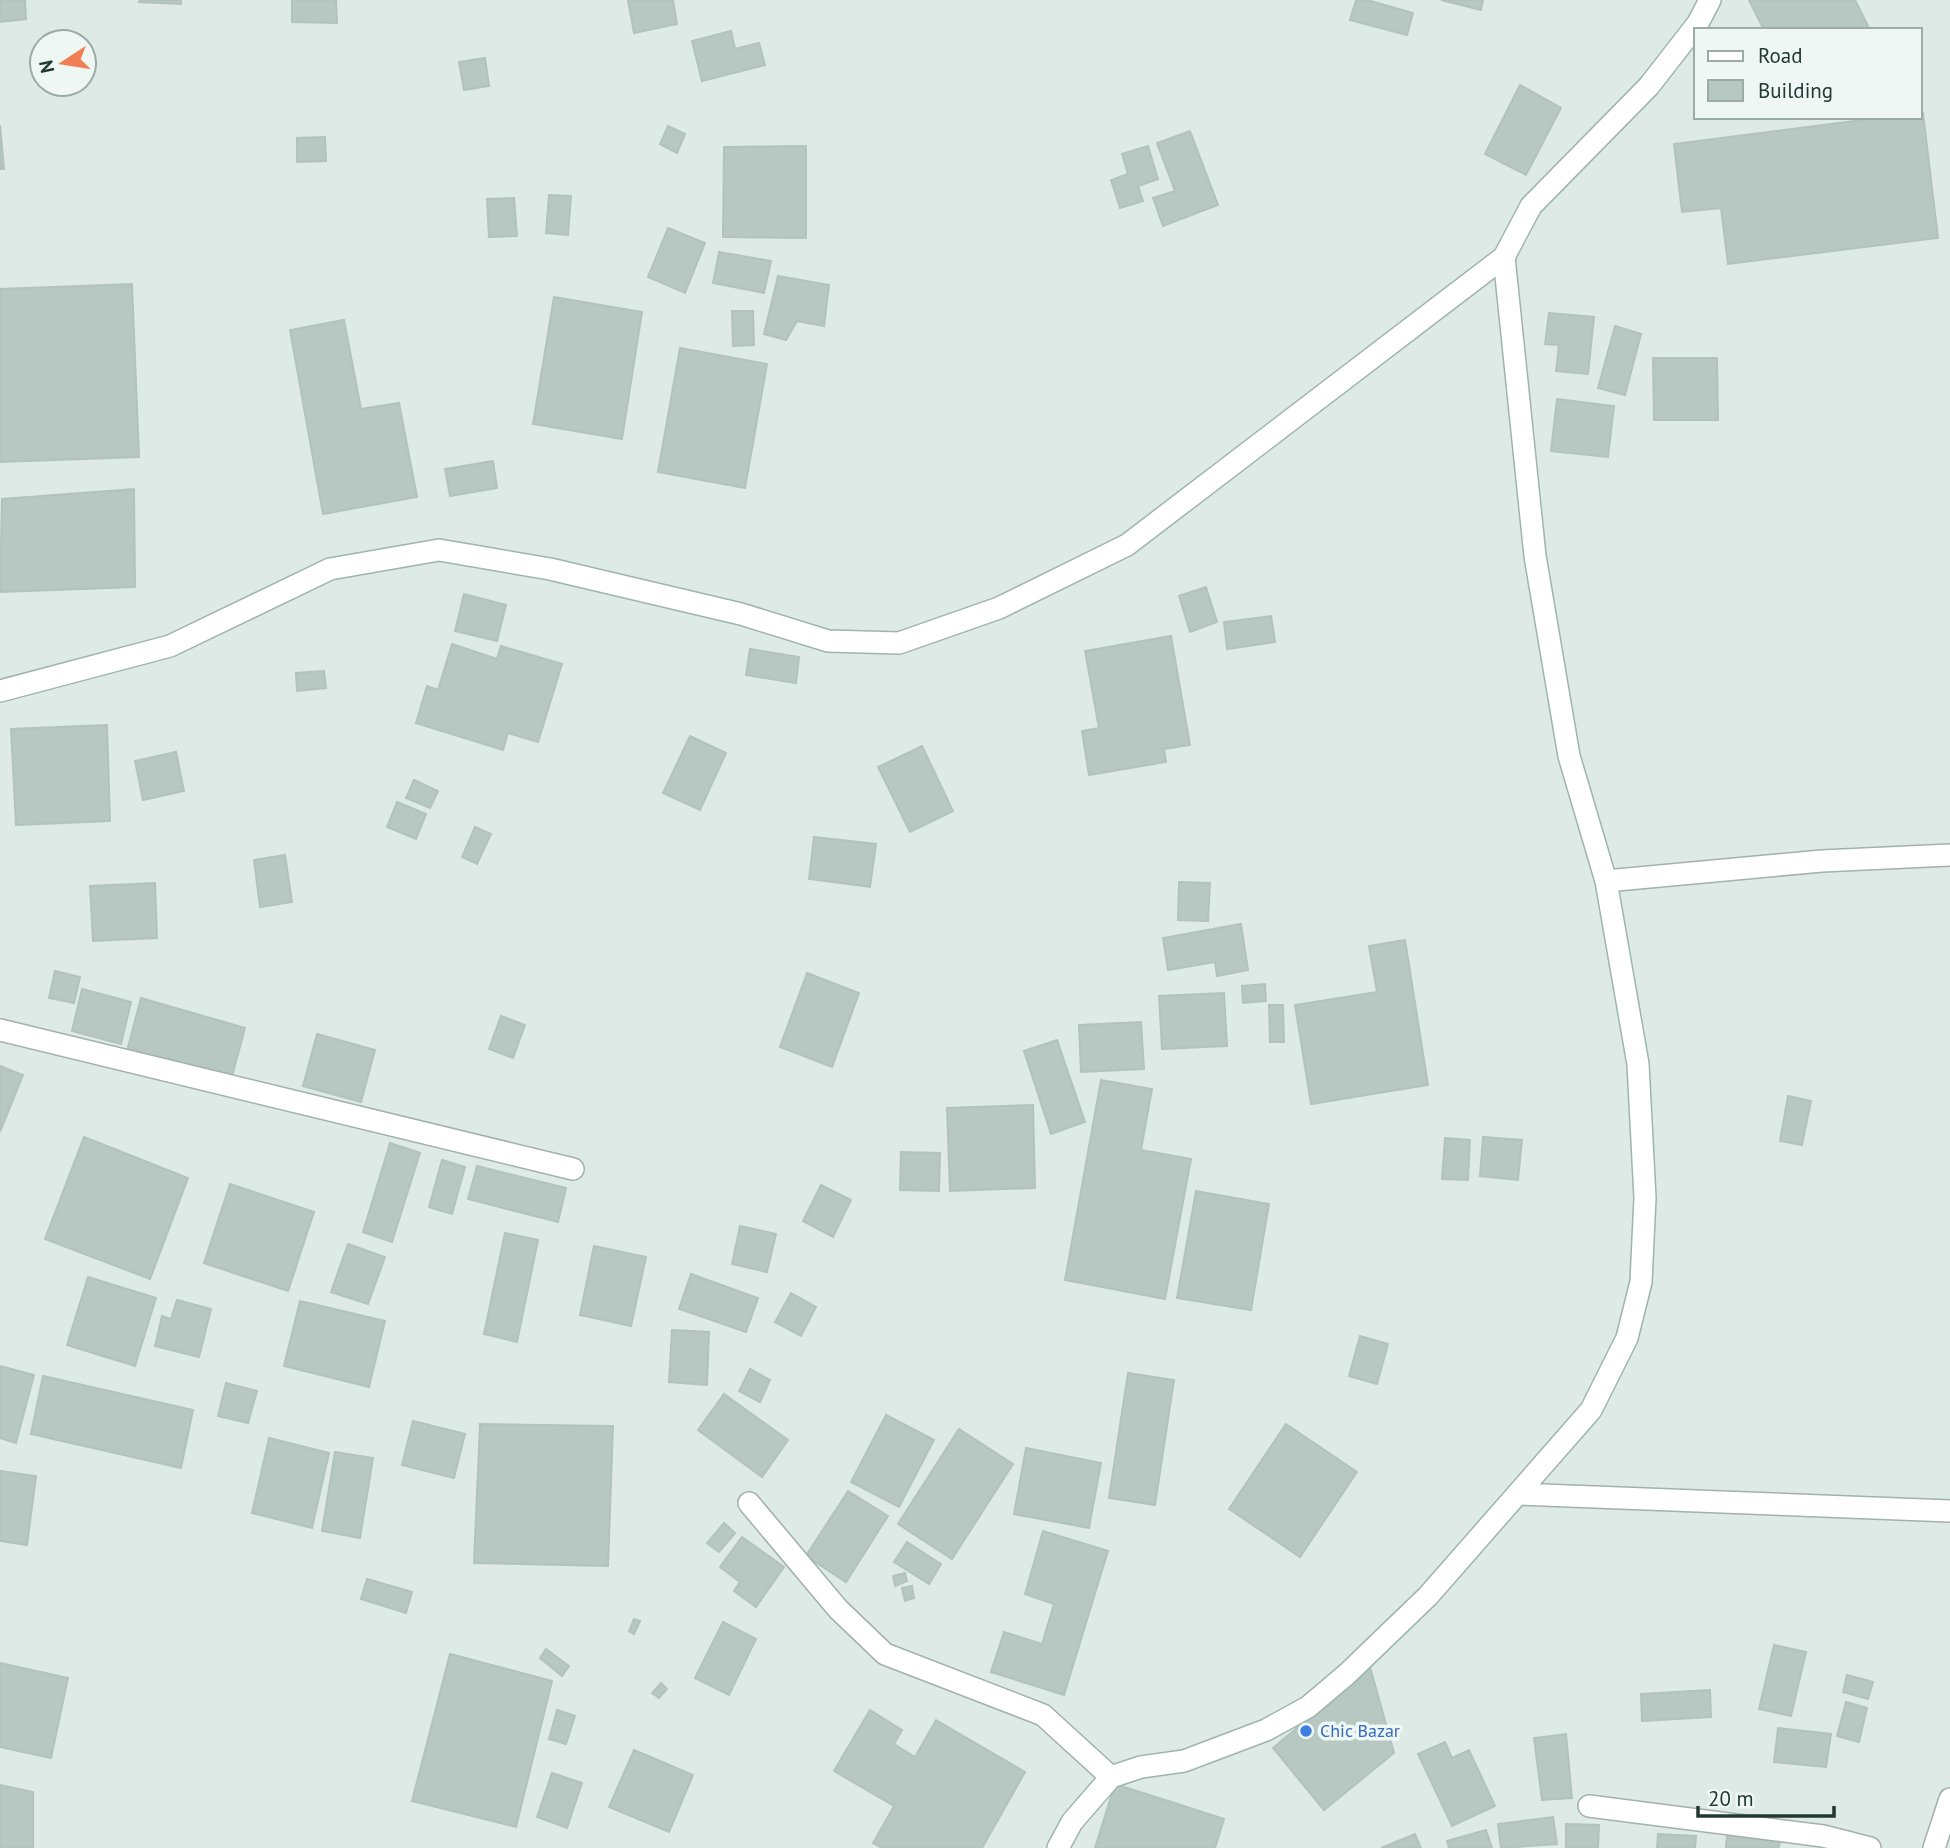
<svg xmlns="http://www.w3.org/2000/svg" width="1950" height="1848" font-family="'PT Sans',sans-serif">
  <rect width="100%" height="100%" fill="#deeae5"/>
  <g fill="#b7c7c1" stroke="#b1c3bc" stroke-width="2">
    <path d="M0 0H25L26 19 0 22Z"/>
    <path d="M140 0H181V4L139 2Z"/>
    <path d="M292 0H336L337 23 292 22Z"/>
    <path d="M628 0H673L677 24 634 33Z"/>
    <path d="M1356 0H1367L1413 13 1407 35 1350 20Z"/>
    <path d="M1441 0H1483L1481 10Z"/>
    <path d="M1749 0H1855L1870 30H1764Z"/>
    <path d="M731 31 735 49 759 43 765 65 702 81 692 41Z"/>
    <path d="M485 58 489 86 464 90 459 62Z"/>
    <path d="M1520 85 1561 108 1526 175 1485 154Z"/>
    <path d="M1920 113H1923L1938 238 1728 264 1721 208 1682 212 1674 144 1886 117H1920Z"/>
    <path d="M0 125 4 169H0Z"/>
    <path d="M668 126 685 134 677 153 660 144Z"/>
    <path d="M1190 131 1218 205 1163 226 1153 198 1175 191 1157 143Z"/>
    <path d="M325 137 326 161 297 162V138Z"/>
    <path d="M806 146V238L723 237 724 147Z"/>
    <path d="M1148 146 1158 179 1138 186 1143 201 1120 208 1111 180 1128 174 1122 154Z"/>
    <path d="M549 195 571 196 568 235 546 233Z"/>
    <path d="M514 198 517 236 489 237 487 199Z"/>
    <path d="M668 228 705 243 685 293 648 277Z"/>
    <path d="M719 252 771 261 764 293 713 283Z"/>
    <path d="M778 276 829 285 824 326 797 321 786 340 764 334Z"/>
    <path d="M132 284 139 457 0 462V289Z"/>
    <path d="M554 297 642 312 622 439 533 424Z"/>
    <path d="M732 311H753L754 345 733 346Z"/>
    <path d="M1549 313 1594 317 1588 374 1556 371 1559 345 1545 344Z"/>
    <path d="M344 320 361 409 399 403 417 497 323 514 290 330Z"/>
    <path d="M1615 326 1641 334 1625 395 1598 388Z"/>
    <path d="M680 348 767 364 745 488 658 472Z"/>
    <path d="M1653 358H1717L1718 420H1654Z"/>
    <path d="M1557 399 1614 406 1608 457 1551 451Z"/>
    <path d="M493 461 497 488 450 496 445 469Z"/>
    <path d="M134 489 135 587 0 592 2 499Z"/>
    <path d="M1206 587 1217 622 1190 632 1179 596Z"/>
    <path d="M464 594 506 605 497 641 455 631Z"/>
    <path d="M1271 616 1275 642 1227 649 1224 622Z"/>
    <path d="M1171 636 1190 745 1164 749 1166 762 1089 775 1082 731 1099 728 1085 651Z"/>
    <path d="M452 644 497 659 501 646 562 664 538 742 508 733 503 750 416 723 427 686 438 690Z"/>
    <path d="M750 649 799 657 796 683 746 675Z"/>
    <path d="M324 671 326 688 297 691 296 673Z"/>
    <path d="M107 725 110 821 16 825 11 729Z"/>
    <path d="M690 736 726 753 700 810 663 793Z"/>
    <path d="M922 746 953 811 910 832 878 767Z"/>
    <path d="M176 752 184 791 143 800 135 761Z"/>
    <path d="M414 780 438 791 430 808 406 798Z"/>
    <path d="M397 802 426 814 416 839 387 827Z"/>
    <path d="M475 827 491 834 477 864 462 857Z"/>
    <path d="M814 837 876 844 870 887 809 879Z"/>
    <path d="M285 855 292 902 260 907 254 860Z"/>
    <path d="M1179 882 1210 883 1208 921 1178 920Z"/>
    <path d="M155 883 157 938 93 941 90 886Z"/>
    <path d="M1241 924 1248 970 1217 976 1215 962 1168 970 1163 938Z"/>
    <path d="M1405 940 1428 1085 1311 1104 1295 1005 1377 992 1369 946Z"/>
    <path d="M55 971 80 977 74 1003 49 998Z"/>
    <path d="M807 973 859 993 832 1067 780 1047Z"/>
    <path d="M1265 984 1266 1001 1243 1003 1242 986Z"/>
    <path d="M82 989 131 1002 121 1044 72 1031Z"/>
    <path d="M1224 993 1227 1046 1162 1049 1159 996Z"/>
    <path d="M141 998 245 1028 231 1080 127 1051Z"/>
    <path d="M1269 1005H1283L1284 1042H1270Z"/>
    <path d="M501 1016 525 1025 513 1058 489 1049Z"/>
    <path d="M1141 1022 1144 1069 1081 1072 1079 1025Z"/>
    <path d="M317 1034 375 1050 361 1102 303 1086Z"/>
    <path d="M1057 1040 1085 1122 1051 1134 1024 1051Z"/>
    <path d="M0 1066 23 1075 0 1132Z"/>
    <path d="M1101 1080 1152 1089 1141 1150 1191 1159 1165 1299 1065 1280Z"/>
    <path d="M1788 1096 1811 1101 1802 1145 1780 1141Z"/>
    <path d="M1033 1105 1035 1188 950 1191 947 1108Z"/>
    <path d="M84 1137 188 1178 150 1279 45 1239Z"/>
    <path d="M1483 1137 1522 1140 1518 1180 1480 1176Z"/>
    <path d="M1445 1138 1470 1140 1468 1180 1442 1179Z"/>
    <path d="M390 1143 420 1153 392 1242 363 1232Z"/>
    <path d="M901 1152 940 1153 939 1191 900 1190Z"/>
    <path d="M442 1160 465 1167 452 1214 429 1207Z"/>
    <path d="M477 1166 566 1188 558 1222 468 1199Z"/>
    <path d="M230 1184 314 1212 288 1291 204 1263Z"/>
    <path d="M821 1185 851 1200 833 1237 803 1221Z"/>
    <path d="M1196 1191 1269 1204 1251 1310 1177 1298Z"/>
    <path d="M740 1226 776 1234 767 1272 732 1264Z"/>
    <path d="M505 1233 538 1240 517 1342 484 1334Z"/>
    <path d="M348 1244 385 1257 368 1304 331 1292Z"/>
    <path d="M594 1246 646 1257 631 1326 580 1315Z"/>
    <path d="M691 1274 758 1298 746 1332 679 1309Z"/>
    <path d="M88 1277 156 1298 135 1366 67 1345Z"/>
    <path d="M791 1293 816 1307 801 1336 775 1322Z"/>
    <path d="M177 1300 211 1309 199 1357 155 1346 162 1316 171 1319Z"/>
    <path d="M300 1301 385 1321 369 1387 284 1366Z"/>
    <path d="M672 1330 709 1332 707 1385 669 1382Z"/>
    <path d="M1360 1336 1388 1344 1377 1384 1349 1376Z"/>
    <path d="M0 1366 34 1375 16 1443 0 1438Z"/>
    <path d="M750 1369 770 1380 760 1402 739 1391Z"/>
    <path d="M1128 1373 1174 1380 1155 1505 1109 1498Z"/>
    <path d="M43 1376 193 1410 181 1468 31 1434Z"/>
    <path d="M226 1383 257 1391 248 1423 218 1416Z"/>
    <path d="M724 1394 788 1440 762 1477 698 1430Z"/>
    <path d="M886 1415 934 1440 899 1507 851 1482Z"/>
    <path d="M413 1421 465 1434 454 1478 402 1465Z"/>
    <path d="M480 1424 613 1426 608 1566 474 1563Z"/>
    <path d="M1286 1424 1357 1472 1300 1557 1229 1509Z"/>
    <path d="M959 1429 1013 1464 952 1559 898 1524Z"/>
    <path d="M269 1438 329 1453 312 1528 252 1513Z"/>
    <path d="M1026 1448 1101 1463 1089 1528 1014 1514Z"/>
    <path d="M335 1452 373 1458 360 1538 322 1531Z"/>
    <path d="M0 1471 36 1476 27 1545 0 1541Z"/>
    <path d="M848 1491 888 1516 846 1582 806 1556Z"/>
    <path d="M724 1523 735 1533 719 1552 707 1543Z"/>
    <path d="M1043 1531 1108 1551 1064 1695 991 1672 1004 1632 1042 1644 1054 1604 1025 1594Z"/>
    <path d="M742 1537 784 1567 756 1607 734 1591 740 1582 720 1567Z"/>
    <path d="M907 1542 941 1564 929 1584 894 1562Z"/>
    <path d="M905 1573 907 1581 895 1586 893 1576Z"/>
    <path d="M367 1579 412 1592 406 1613 361 1599Z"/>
    <path d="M912 1586 914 1598 905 1601 902 1588Z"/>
    <path d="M634 1619 640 1621 634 1634 629 1631Z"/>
    <path d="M723 1622 756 1639 729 1695 695 1678Z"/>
    <path d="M1774 1645 1806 1652 1791 1716 1759 1709Z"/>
    <path d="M546 1649 569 1666 562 1676 540 1658Z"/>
    <path d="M450 1654 552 1681 516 1827 412 1801Z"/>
    <path d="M0 1663 68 1678 51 1758 0 1747Z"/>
    <path d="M1370 1667 1394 1753 1324 1810 1273 1748Z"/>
    <path d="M1847 1675 1873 1682 1868 1699 1843 1692Z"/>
    <path d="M661 1683 667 1689 659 1698 652 1693Z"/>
    <path d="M1710 1690 1711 1717 1642 1721 1641 1694Z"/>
    <path d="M1846 1702 1867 1708 1859 1742 1837 1736Z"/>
    <path d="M557 1710 575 1716 566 1744 549 1739Z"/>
    <path d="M870 1710 902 1730 894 1744 915 1757 936 1720 1025 1772 982 1848H882L873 1843 894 1806 834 1771Z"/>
    <path d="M1778 1728 1831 1734 1826 1767 1774 1762Z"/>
    <path d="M1566 1734 1572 1798 1542 1800 1534 1738Z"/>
    <path d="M1445 1742 1452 1758 1469 1750 1495 1806 1452 1826 1418 1754Z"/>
    <path d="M634 1750 693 1775 669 1832 609 1807Z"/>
    <path d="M552 1773 582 1783 567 1828 537 1817Z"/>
    <path d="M1115 1784 1224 1819 1215 1848H1095Z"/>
    <path d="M0 1785 33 1792V1848H0Z"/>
    <path d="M1553 1817 1557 1844 1501 1848 1498 1824Z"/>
    <path d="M1566 1824 1599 1825 1598 1848H1566Z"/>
    <path d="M1486 1830 1492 1848H1449L1447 1841Z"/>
    <path d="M1415 1834 1421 1848H1381Z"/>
    <path d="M1658 1834 1696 1836 1695 1848H1657Z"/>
    <path d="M1727 1834 1780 1838 1779 1848H1726Z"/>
  </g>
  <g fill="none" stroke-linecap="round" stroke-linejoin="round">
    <defs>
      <g id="street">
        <path d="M1606 881 1822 861 1950 855"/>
        <path d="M0 1030 573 1169"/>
        <path d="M1518 1494 1950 1511"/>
        <path d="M749 1503 838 1609 885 1654 1043 1715 1111 1777"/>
        <path d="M1589 1806 1823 1836 1870 1848"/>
        <path d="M1934 1848 1950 1799"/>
      </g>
      <g id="secondary">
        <path d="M0 691 170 646 330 569 439 550 550 569 741 614 828 641 899 643 999 608 1127 545 1504 257 1531 206 1649 86 1698 23 1710 0"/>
        <path d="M1058 1848 1072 1822 1111 1777 1141 1767 1184 1761 1266 1730 1308 1707 1347 1674 1428 1596 1591 1410 1627 1338 1641 1282 1645 1198 1638 1064 1606 881 1569 756 1535 556 1504 257"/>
      </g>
    </defs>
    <use href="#street" stroke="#a1b1ac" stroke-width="24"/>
    <use href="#secondary" stroke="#9eb5ad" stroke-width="24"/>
    <use href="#street" stroke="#fff" stroke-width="21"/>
    <use href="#secondary" stroke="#fff" stroke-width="21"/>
  </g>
  <circle fill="#3f7fe0" stroke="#eef7f3" stroke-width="2.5" cx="1306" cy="1731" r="7"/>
  <g text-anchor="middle" stroke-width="7" stroke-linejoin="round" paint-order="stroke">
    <g font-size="18" fill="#366cbe" stroke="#eef7f3" text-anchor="start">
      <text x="1320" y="1737">Chic Bazar</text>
    </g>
  </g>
  <rect x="1694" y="28" width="228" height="91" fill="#eef7f3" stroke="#9caba6" stroke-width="2"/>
  <rect x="1708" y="51" width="35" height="10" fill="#ffffff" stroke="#9caba6" stroke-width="2"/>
  <text x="1758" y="63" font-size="21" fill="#203933">Road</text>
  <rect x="1708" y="80" width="35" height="21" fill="#b7c7c1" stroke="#9caba6" stroke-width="2"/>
  <text x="1758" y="98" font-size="21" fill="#203933">Building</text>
  <g transform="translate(63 63) rotate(258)"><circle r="33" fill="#eef7f3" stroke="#9caba6" stroke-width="2"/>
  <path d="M0-5L12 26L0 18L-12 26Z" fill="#f17f55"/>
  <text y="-10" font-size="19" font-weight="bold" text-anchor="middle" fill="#203933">N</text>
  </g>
  <path d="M1698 1806v10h136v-10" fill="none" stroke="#203933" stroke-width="3.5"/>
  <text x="1708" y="1806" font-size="21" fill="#203933" stroke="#eef7f3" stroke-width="5" paint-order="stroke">20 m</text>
</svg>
